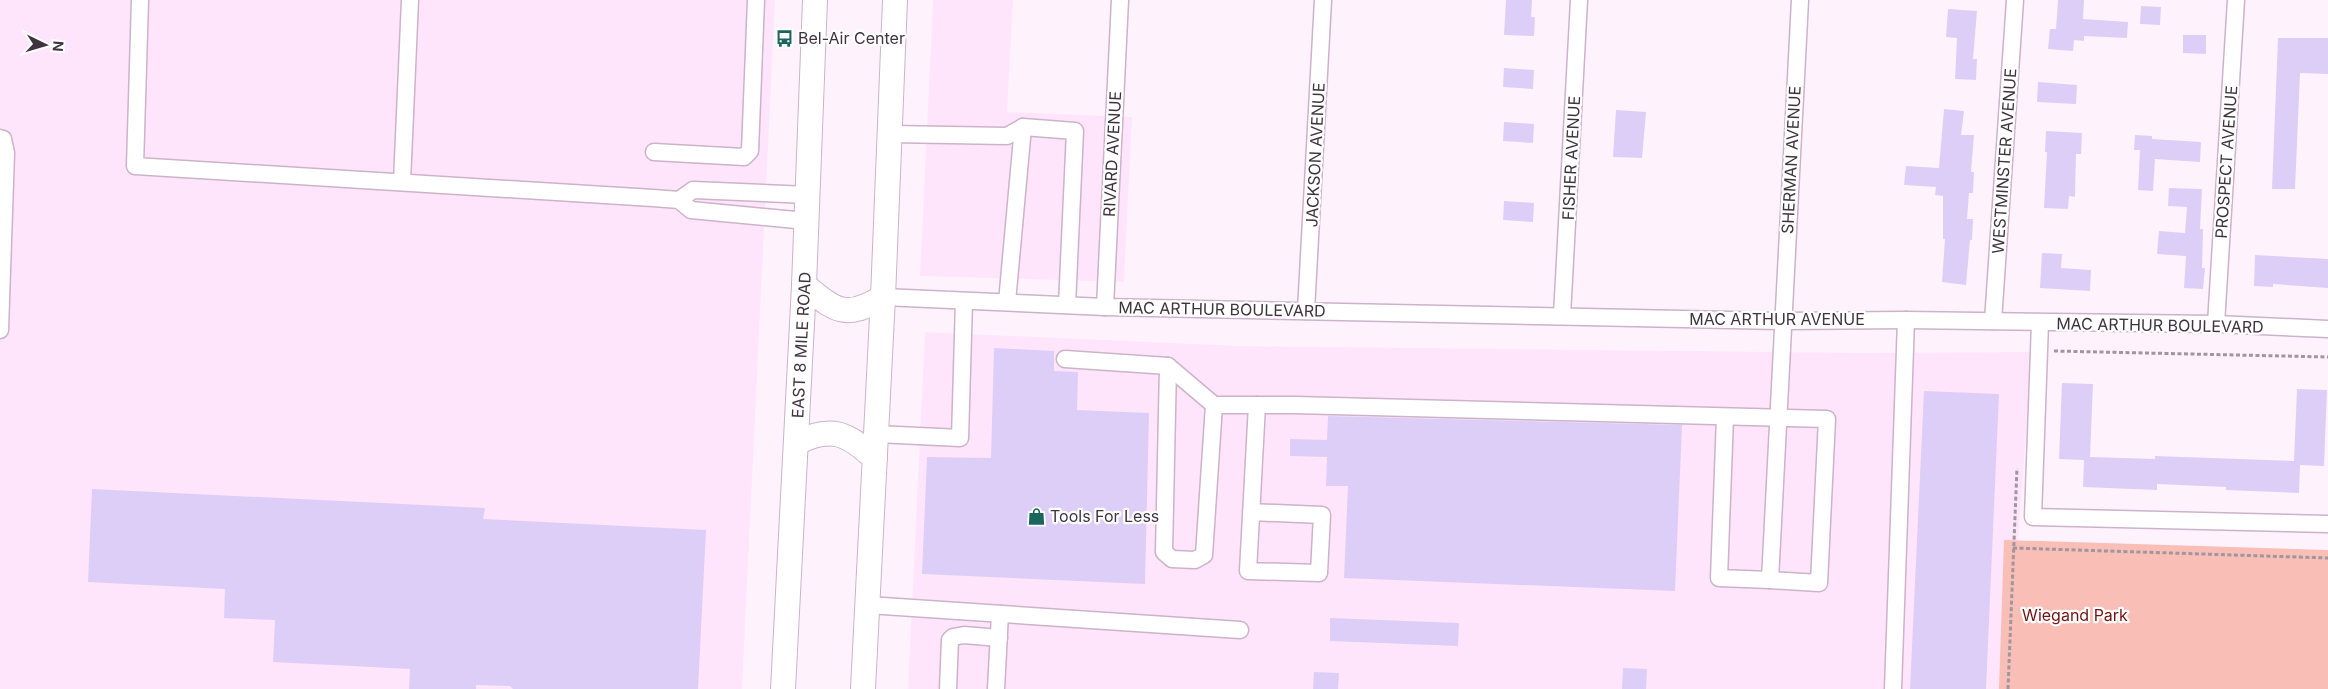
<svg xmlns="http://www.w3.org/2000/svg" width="2328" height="689" font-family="Inter,sans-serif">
  <rect width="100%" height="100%" fill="#fef3fd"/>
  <g fill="#ffe5fb">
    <path d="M0 0H775L742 689H0Z"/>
    <path d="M933 0H1013L1007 112 1132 117 1124 282 920 276Z"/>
    <path d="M925 332 1238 346 1860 353 2032 352 2007 689H908Z"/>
  </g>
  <path fill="#f9beb6" d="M2004 540 2328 550V689H1999Z"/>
  <g fill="#ddcef8">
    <path d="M1506 0H1532L1531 17H1535L1534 36 1504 35Z"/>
    <path d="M2058 0H2084L2083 19 2128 22 2127 38 2084 36V41L2074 40 2073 51 2048 49 2050 29H2056Z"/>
    <path d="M2141 6 2161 7 2160 25 2140 24Z"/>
    <path d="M1948 9 1977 11 1973 59H1977L1976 80 1955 79 1957 38 1946 37Z"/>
    <path d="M2183 35H2206V54L2183 53Z"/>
    <path d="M2278 38H2328V74L2300 73 2295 189H2272Z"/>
    <path d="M1504 68 1534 70 1533 89 1503 87Z"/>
    <path d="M2038 82 2077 85 2076 104 2037 102Z"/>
    <path d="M1944 109 1964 111 1961 135H1974L1971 172H1974L1973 193H1969L1967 219H1973L1972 240H1970L1966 285 1942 282 1945 239H1943V196L1935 195 1936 187 1904 185 1906 166 1939 168Z"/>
    <path d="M1616 110 1646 112 1642 158 1613 157Z"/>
    <path d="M1504 122 1534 124 1533 143 1503 141Z"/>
    <path d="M2046 131 2082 133 2081 154H2076L2075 197 2069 196 2068 209 2044 208 2047 152H2045Z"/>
    <path d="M2135 135 2152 136V139L2201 142 2200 162 2155 159 2153 191 2138 190 2140 150H2134Z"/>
    <path d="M2169 188 2202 189 2200 229H2203L2202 268H2205L2203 289 2184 288 2186 256 2157 254 2159 231 2185 233 2187 207 2168 206Z"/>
    <path d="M1504 201 1534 203 1533 222 1503 220Z"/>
    <path d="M2042 253 2062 254 2061 268 2091 270 2090 291 2040 288Z"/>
    <path d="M2255 255 2328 259V288L2273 284V287L2254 286Z"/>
    <path d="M994 348 1054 351V371L1078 372 1077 410 1149 413 1145 584 922 574 927 457 991 458Z"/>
    <path d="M2062 383 2093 384 2090 457 2155 459V456L2294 461 2297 389 2327 390 2324 466 2300 465 2299 493 2226 490V487L2157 484V490L2083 487 2084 460 2059 459Z"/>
    <path d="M1924 391 1999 394 1986 689H1910Z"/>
    <path d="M1328 416 1682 425 1675 591 1344 578 1348 486H1326L1327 457 1290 456V439L1327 440Z"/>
    <path d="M92 489 485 508 483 519 706 530 698 689H513L510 686 476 685V689H409L410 669 273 662 275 620 224 618 225 589 88 582Z"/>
    <path d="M1330 618 1459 623 1458 646 1330 641Z"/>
    <path d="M1623 668 1647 669 1646 689H1622Z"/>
    <path d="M1314 672 1339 673 1338 689H1313Z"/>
  </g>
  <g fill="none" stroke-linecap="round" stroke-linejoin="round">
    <defs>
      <g id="minor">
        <path d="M140 0 135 166 653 198 679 200 691 210 806 221"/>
        <path d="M890 134 1007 136 1023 127 1075 131 1067 305"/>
        <path d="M0 138 3 139 6 153 0 330"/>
        <path d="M654 152 744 157 750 151 756 0"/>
        <path d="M402 182 410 0"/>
        <path d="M679 200 693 190 808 195"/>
        <path d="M883 297 1105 307 1783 321 1906 320 2216 324 2328 329"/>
        <path d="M1007 302 1023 127"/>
        <path d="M1105 307 1120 0"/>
        <path d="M1306 311 1323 0"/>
        <path d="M1562 316 1579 0"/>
        <path d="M1993 321 2015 0"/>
        <path d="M2040 323 2033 517 2328 524"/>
        <path d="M2216 324 2236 0"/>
        <path d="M1065 359 1168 366 1164 552 1172 559 1195 560 1204 555 1214 405H1295L1827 419 1819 583 1770 580"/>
        <path d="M1168 366 1214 405"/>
        <path d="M1725 417 1719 578 1770 580 1800 0"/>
        <path d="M877 434 960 438 964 301"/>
        <path d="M1251 512 1322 515 1319 573 1248 571 1257 405"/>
        <path d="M868 605 1240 630"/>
        <path d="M948 689 950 640 953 637 964 635 999 638"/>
        <path d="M996 689 1000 614"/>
        <path d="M1893 689 1906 320"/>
      </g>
      <g id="highway">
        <path d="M804 285C836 311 845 320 883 297"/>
        <path d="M796 443C831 425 848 433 875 459"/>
        <path d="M783 689 804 285 815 0"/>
        <path d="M863 689 883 297 895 0"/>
      </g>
    </defs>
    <use href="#minor" stroke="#ccb3c9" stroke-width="19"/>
    <use href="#highway" stroke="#ccb3c9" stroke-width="26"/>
    <g stroke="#a196a0" stroke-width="3" stroke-dasharray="4 2.5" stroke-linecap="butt">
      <path d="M2054 351 2328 357"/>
      <path d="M2013 548 2328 558"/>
      <path d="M2008 689 2017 468"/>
    </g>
    <use href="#minor" stroke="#fff" stroke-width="16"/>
    <use href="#highway" stroke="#fff" stroke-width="24"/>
  </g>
  <defs>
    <symbol id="bus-bare" viewBox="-9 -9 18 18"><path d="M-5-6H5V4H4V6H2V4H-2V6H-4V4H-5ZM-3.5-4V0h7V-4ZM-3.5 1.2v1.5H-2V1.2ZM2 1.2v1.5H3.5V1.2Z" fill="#1a655e" stroke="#fff" stroke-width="2.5" paint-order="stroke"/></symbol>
    <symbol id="shop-bare" viewBox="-9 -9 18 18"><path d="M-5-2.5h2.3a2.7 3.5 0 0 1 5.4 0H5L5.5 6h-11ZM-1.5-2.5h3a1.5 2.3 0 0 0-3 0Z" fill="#1a655e" stroke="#fff" stroke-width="2.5" paint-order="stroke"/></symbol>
  </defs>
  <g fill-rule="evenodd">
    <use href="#bus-bare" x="772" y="26" width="25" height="25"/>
    <use href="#shop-bare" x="1024" y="504" width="25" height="25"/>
  </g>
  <g text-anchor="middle" stroke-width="4.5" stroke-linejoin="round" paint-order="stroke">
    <g font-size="16" fill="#3f343d" stroke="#fff" text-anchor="start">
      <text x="798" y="44">Bel-Air Center</text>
      <text x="1050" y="522">Tools For Less</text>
    </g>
    <g font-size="16" fill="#3f343d" stroke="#fff">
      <text transform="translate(1112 154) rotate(-87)" y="6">RIVARD AVENUE</text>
      <text transform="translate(1315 155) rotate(-87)" y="6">JACKSON AVENUE</text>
      <text transform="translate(1571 158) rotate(-87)" y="6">FISHER AVENUE</text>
      <text transform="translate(1791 160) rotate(-87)" y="6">SHERMAN AVENUE</text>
      <text transform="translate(2004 161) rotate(-86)" y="6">WESTMINSTER AVENUE</text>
      <text transform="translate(2226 162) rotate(-86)" y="6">PROSPECT AVENUE</text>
      <text transform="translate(1222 309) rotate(1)" y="6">MAC ARTHUR BOULEVARD</text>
      <text x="1777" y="325">MAC ARTHUR AVENUE</text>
      <text transform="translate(2160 325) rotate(1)" y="6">MAC ARTHUR BOULEVARD</text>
      <text transform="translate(801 345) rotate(-87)" y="6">EAST 8 MILE ROAD</text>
    </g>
    <g font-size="16" fill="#701210" stroke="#fff">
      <text x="2075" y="621">Wiegand Park</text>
    </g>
  </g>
  <g transform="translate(45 45) rotate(95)" stroke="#ffffff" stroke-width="4" paint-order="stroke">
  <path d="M0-4L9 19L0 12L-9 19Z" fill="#3f343d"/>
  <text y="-8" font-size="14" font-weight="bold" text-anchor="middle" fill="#3f343d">N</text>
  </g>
</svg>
